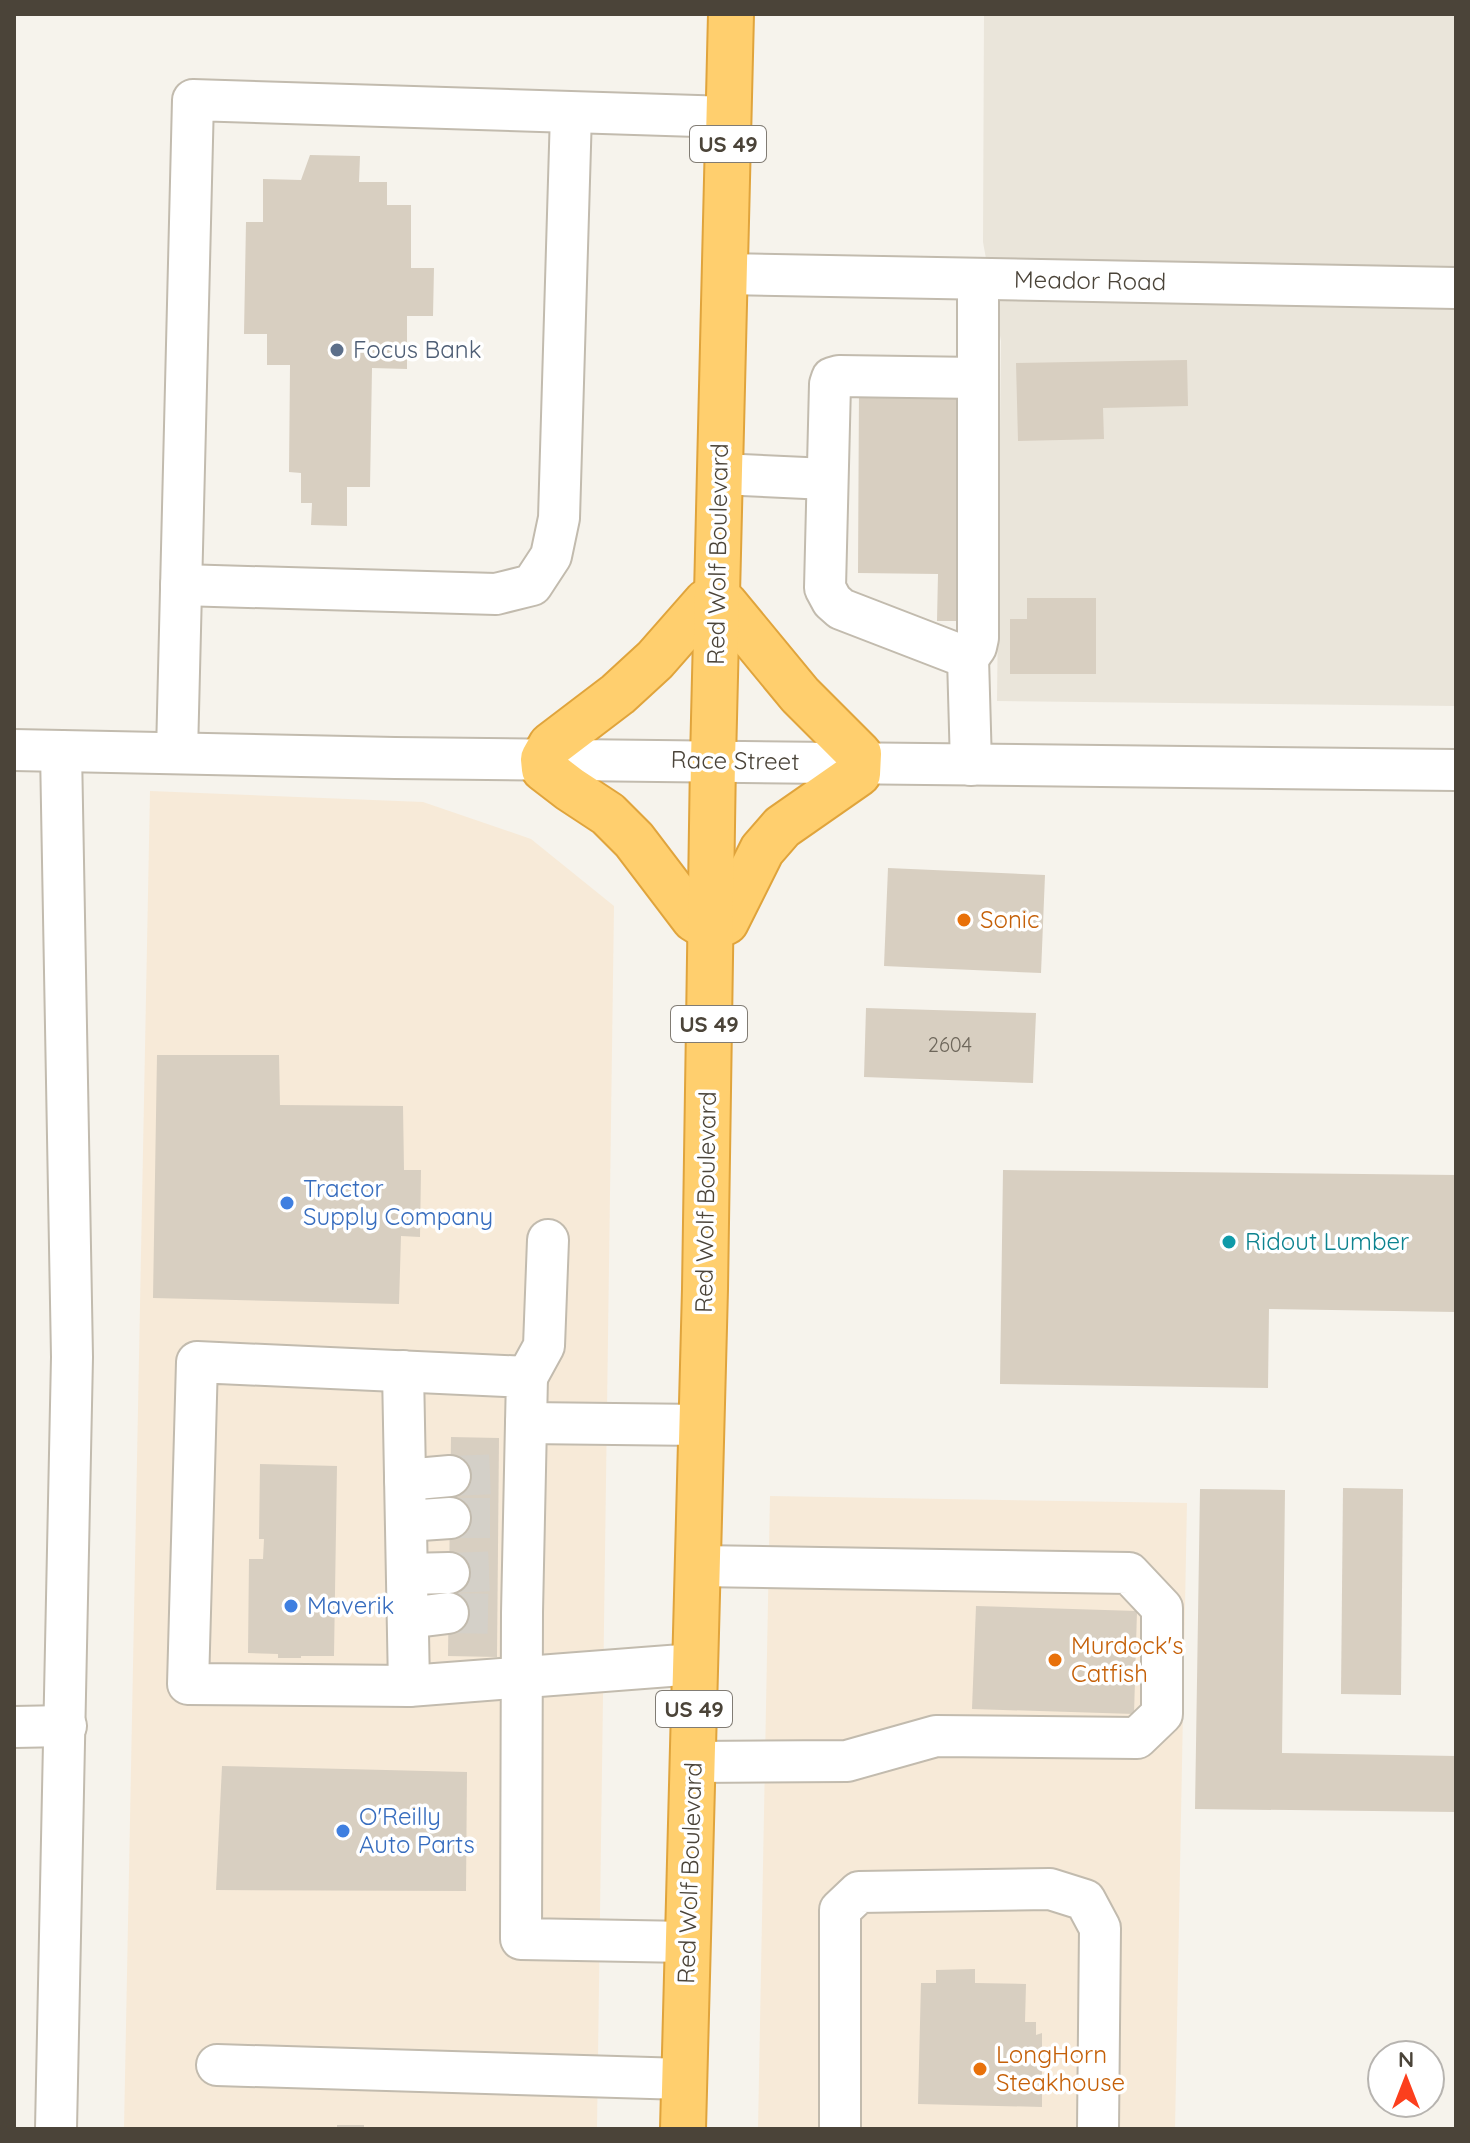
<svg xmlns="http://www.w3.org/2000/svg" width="1470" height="2143" font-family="Quicksand,sans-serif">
  <rect width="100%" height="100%" fill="#f6f3ec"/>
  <path fill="#eae5da" d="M984 14H1456V706L997 701 1001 341 983 242Z"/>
  <g fill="#f7ead8">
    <path d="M150 791 423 802 531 839 614 906 597 2129H124Z"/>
    <path d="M770 1496 1187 1503 1175 2129H758Z"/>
  </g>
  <g fill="#d8cfc1">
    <path d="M310 155 360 156 359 182H387V205H411V268H434L433 316H407V369L372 368 370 487H347V526L311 525 312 503H301V473L289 472 290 365H267V334H244L246 222H263V179L301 180Z"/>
    <path d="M1187 360 1188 406 1103 408 1104 439 1018 441 1016 363Z"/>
    <path d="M859 389H970L969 621H937L938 574 858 573Z"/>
    <path d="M1027 598H1096V674H1010V619H1027Z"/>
    <path d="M888 868 1045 875 1041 973 884 966Z"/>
    <path d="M866 1008 1036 1013 1033 1083 864 1077Z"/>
    <path d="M157 1055H279L280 1105 403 1106 404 1170H421L420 1237 401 1236 399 1304 153 1298Z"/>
    <path d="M1003 1170 1456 1175V1312L1269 1309 1268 1388 1000 1384Z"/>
    <path d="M451 1437 499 1438 497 1657 448 1656Z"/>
    <path d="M260 1464 337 1466 334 1656H301V1658H278V1654L248 1653 249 1559H263L264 1539H259Z"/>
    <path d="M1343 1488 1403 1489 1401 1695 1341 1694Z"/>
    <path d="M1200 1489 1285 1490 1282 1753 1456 1756V1812L1195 1809Z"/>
    <path d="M976 1606 1137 1611 1134 1714 972 1709Z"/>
    <path d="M222 1766 467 1772 466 1891 216 1890Z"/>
    <path d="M975 1969V1983L1026 1984 1025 2022H1036V2035L1042 2033V2107L918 2104 921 1983H936V1970Z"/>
    <rect x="337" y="2125" width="27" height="4"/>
  </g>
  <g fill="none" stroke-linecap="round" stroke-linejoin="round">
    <g stroke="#d4d0c8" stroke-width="40" stroke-dasharray="40 20" stroke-linecap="butt">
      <path d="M450 1476 499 1474"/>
      <path d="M450 1518H498"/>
      <path d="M449 1573 498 1571"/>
      <path d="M448 1613 497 1614"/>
    </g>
    <defs>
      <g id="minor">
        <path d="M725 274 1456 288"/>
        <path d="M720 474 827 479"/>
        <path d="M181 585 496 594 532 585 551 556 559 518 571 113"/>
        <path d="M968 658 976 647 978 638V279"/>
        <path d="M14 750 395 758 1456 770"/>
        <path d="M177 753 193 100 729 117"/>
        <path d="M971 765 968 658 841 609 832 601 825 588 830 384 832 378 839 376 978 378"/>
        <path d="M403 1371 409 1686"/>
        <path d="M527 1377 544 1346 548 1240"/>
        <path d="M526 1423 527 1377 197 1362 188 1684 409 1686 695 1664"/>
        <path d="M405 1480 450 1476"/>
        <path d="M406 1521 450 1518"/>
        <path d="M407 1574 449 1573"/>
        <path d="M408 1618 448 1613"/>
        <path d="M14 1727 66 1726"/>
        <path d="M693 1762 847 1761 936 1736 1137 1738 1162 1714V1608L1129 1573 698 1566"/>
        <path d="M688 1942 521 1939 522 1613 526 1423 702 1425"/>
        <path d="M217 2065 684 2079"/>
        <path d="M56 2129 72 1357 61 751"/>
        <path d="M840 2129V1910L859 1892 1050 1889 1085 1900 1100 1928 1098 2129"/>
      </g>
      <g id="highway">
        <path d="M717 600 725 604 800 695 859 754 858 774 782 827 762 850 726 922 710 929 694 919 634 840 608 814 570 789 544 769 543 759 551 745 618 694 655 660 706 602Z"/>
        <path d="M683 2129 705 1289 713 760 731 14"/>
      </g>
    </defs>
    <use href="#minor" stroke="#c2bbae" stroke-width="44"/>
    <use href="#highway" stroke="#e0a43c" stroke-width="48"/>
    <use href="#minor" stroke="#fff" stroke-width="40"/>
    <use href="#highway" stroke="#ffcf6e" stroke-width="44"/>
  </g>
  <circle fill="#5c6f8a" stroke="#fff" stroke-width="3" cx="337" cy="350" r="8"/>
  <g fill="#e8710a" stroke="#fff" stroke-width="3">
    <circle cx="964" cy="920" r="8"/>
    <circle cx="1055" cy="1660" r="8"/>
    <circle cx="980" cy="2069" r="8"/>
  </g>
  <g fill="#3f7fe0" stroke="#fff" stroke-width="3">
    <circle cx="287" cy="1203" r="8"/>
    <circle cx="291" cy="1606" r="8"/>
    <circle cx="343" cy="1831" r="8"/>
  </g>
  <circle fill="#0f9aa8" stroke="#fff" stroke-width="3" cx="1229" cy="1242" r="8"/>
  <g text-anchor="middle" stroke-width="7" stroke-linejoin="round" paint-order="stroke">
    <g font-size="20" fill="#6e675b">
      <text x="950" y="1052">2604</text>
    </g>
    <g fill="#fff" stroke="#817c74" stroke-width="2">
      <rect x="690" y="126" width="76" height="36" rx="6"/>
      <rect x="671" y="1006" width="76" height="36" rx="6"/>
      <rect x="656" y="1691" width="76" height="36" rx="6"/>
    </g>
    <g font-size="22" font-weight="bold" fill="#4b4439">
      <text x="728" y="152">US 49</text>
      <text x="709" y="1032">US 49</text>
      <text x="694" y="1717">US 49</text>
    </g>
    <g font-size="24" fill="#4b4439" stroke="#fff">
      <text transform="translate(1090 281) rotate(1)" y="8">Meador Road</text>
      <text transform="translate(718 554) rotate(-89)" y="8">Red Wolf Boulevard</text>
      <text transform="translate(735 761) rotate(1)" y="8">Race Street</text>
      <text transform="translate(706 1202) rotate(-89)" y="8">Red Wolf Boulevard</text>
      <text transform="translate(690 1873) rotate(-88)" y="8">Red Wolf Boulevard</text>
    </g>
    <g font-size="24" fill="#4e5e75" stroke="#fff" text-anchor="start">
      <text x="353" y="358">Focus Bank</text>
    </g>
    <g font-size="24" fill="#c56008" stroke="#fff" text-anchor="start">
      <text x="980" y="928">Sonic</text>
      <text x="1071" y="1654">Murdock's<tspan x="1071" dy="28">Catfish</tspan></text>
      <text x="996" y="2063">LongHorn<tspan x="996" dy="28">Steakhouse</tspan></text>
    </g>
    <g font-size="24" fill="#366cbe" stroke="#fff" text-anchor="start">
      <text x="303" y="1197">Tractor<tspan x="303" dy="28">Supply Company</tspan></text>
      <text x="307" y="1614">Maverik</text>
      <text x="359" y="1825">O'Reilly<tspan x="359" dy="28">Auto Parts</tspan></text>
    </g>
    <g font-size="24" fill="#0d838f" stroke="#fff" text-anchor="start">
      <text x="1245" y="1250">Ridout Lumber</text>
    </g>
  </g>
  <rect width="1470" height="2143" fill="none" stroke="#4b4439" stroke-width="32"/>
  <g transform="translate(1406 2079)"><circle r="38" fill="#ffffff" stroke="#b7b4b0" stroke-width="2"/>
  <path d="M0-6L14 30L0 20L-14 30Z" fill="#fc3f1d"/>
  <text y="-12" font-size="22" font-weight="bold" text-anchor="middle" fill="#4b4439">N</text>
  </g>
</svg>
